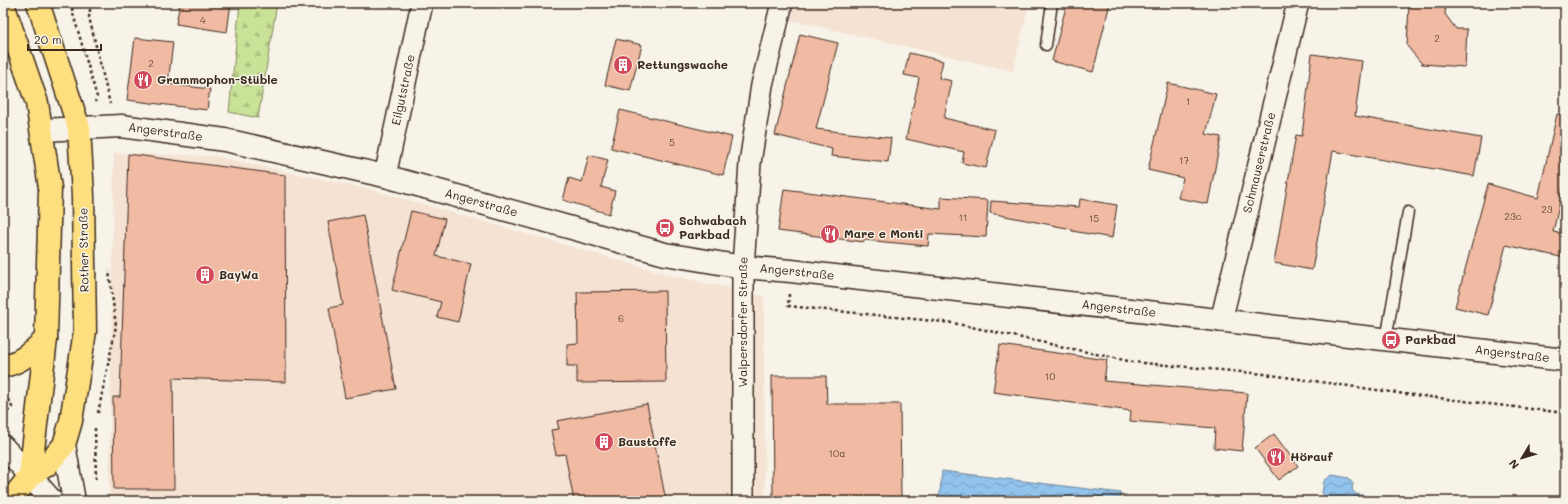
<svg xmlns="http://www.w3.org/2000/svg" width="1568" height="504" font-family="Mali,sans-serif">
  <defs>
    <pattern id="forest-firs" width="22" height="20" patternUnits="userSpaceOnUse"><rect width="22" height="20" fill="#cae298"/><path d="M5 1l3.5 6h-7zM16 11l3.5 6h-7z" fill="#aec283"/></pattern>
    <pattern id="water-waves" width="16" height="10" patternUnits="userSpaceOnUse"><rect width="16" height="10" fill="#91c3ed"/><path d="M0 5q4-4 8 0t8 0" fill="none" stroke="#789fbf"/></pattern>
  </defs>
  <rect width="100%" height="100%" fill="#f7f3e8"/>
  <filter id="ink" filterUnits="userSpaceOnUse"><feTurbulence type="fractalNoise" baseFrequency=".025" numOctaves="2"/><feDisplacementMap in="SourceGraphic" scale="8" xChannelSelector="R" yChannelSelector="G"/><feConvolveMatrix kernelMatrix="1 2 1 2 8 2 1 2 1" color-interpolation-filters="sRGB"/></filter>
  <g filter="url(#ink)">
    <g fill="#f5e2d3">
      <path d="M795 3H1029L1013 71 791 20Z"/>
      <path d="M114 153 214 156 373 190 674 276 764 296 765 501H109Z"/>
    </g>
    <path fill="url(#forest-firs)" stroke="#82865b" d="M240 3H277L258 118 229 112Z"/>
    <g fill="url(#water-waves)" stroke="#6f869a">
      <path d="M942 471 1121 493 1120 501H939Z"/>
      <path d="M1332 475 1349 478 1353 483 1352 490 1356 494 1366 496 1370 501 1328 500 1322 493 1324 481Z"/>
    </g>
    <g fill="#f0baa3" stroke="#3b2a1e">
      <path d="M180 3H231L227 32 176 24Z"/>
      <path d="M1067 3H1110L1093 72 1052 61Z"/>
      <path d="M1409 3H1446L1445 14 1456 29H1467L1465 67 1422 64 1407 46Z"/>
      <path d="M800 34 838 43 816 129 891 138 888 162 831 156 832 149 775 135Z"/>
      <path d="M135 38 173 42 168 84 210 89 207 110 127 100Z"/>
      <path d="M616 39 642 45 630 91 605 85Z"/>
      <path d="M909 53 943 61 939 78 952 81 944 118 995 130 986 168 962 163 964 152 906 139 919 78 904 75Z"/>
      <path d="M1312 54 1362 61 1355 116 1481 138 1474 176 1333 151 1312 270 1274 263 1296 135 1302 136Z"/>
      <path d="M1168 83 1216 94 1206 134 1221 137 1208 204 1178 198 1183 178 1148 170Z"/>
      <path d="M620 110 732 137 723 175 611 148Z"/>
      <path d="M1557 114 1565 115V180L1553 232 1565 234V258L1506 245 1488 315 1455 307 1488 184 1538 198Z"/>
      <path d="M128 154 285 175 286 382 173 378 174 489H114L113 397H120Z"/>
      <path d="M589 155 608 160 601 187 615 191 609 214 563 200 569 178 582 182Z"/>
      <path d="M784 189 941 209V197L988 200 986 237 929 234 928 246 864 240V242L778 231Z"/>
      <path d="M1080 199 1117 205 1112 238 1072 231V229L990 213 991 201 1079 207Z"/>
      <path d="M411 211 445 219 436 256 471 264 458 322 437 317 441 302 392 290Z"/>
      <path d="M363 215 396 389 345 398 329 308 343 305 328 222Z"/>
      <path d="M665 291 666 382 577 383V366H567V344L578 343 577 292Z"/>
      <path d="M1000 345 1107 360 1104 381 1247 393 1242 451 1214 448 1215 428 1130 421 1131 411 993 392Z"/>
      <path d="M772 376H826L827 404H900L901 501H773Z"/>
      <path d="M647 404 666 501H574L565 454 556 455 551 430 559 429 557 421Z"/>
      <path d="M1274 434 1298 466 1279 480 1255 448Z"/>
    </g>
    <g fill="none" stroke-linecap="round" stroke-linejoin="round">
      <defs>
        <g id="service">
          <path d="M1046 45 1052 3"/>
          <path d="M1386 340 1408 212"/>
        </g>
        <g id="minor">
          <path id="s1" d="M385 176 422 3"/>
          <path id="s2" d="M1221 321 1298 3"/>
          <path d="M3 446 30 476"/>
          <path id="s3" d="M743 501V267L750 163 762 85 782 3"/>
        </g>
        <g id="tertiary">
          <path id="s4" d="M42 130 121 126 225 140 385 176 665 254 743 267 791 271 1565 360"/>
        </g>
        <g id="secondary">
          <path d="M64 445 74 501"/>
          <path d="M30 476 52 501"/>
        </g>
        <g id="primary">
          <path d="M3 4 37 103 50 188 46 339 30 476"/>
          <path d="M3 366C21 363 33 351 46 339"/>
          <path d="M10 501 30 476 47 465 64 445 71 421 85 331 83 196 79 128 38 3"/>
        </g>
      </defs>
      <use href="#service" stroke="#3b2a1e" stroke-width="13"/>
      <use href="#minor" stroke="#3b2a1e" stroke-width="24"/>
      <use href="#tertiary" stroke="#3b2a1e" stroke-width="25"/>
      <use href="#secondary" stroke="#3b2a1e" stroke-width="25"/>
      <use href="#primary" stroke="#3b2a1e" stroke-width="25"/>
      <g stroke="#3b2a1e" stroke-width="2.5" stroke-dasharray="3 3" stroke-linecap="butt">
        <path d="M76 3 72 10 97 97 95 102"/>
        <path d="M91 3 89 17 110 104"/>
        <path d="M789 294 788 306 953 323 1133 362 1264 374 1405 394 1565 413"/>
        <path d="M98 413 116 326 109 271"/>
        <path d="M3 416 12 407 4 389"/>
        <path d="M95 428 96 481"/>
      </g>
      <use href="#service" stroke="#f7f3e8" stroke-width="10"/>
      <use href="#minor" stroke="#f7f3e8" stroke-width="21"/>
      <use href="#tertiary" stroke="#f7f3e8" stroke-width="22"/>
      <use href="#secondary" stroke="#f7f3e8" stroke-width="22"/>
      <use href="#primary" stroke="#fedf80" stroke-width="22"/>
    </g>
  </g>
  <defs>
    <symbol id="building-disc" viewBox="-11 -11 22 22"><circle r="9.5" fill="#d1495b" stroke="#f7f3e8"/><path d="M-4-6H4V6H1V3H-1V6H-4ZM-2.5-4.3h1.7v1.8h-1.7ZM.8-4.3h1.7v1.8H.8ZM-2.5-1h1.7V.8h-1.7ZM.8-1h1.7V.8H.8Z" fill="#fff"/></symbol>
    <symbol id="restaurant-disc" viewBox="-11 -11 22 22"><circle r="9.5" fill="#d1495b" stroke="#f7f3e8"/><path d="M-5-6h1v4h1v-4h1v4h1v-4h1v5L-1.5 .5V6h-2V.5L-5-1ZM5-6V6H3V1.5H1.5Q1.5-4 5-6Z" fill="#fff"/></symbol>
    <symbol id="bus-disc" viewBox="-11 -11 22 22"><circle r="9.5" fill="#d1495b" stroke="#f7f3e8"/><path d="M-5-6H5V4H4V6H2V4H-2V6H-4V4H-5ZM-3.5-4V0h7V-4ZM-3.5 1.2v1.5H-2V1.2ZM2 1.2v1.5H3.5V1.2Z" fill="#fff"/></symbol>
  </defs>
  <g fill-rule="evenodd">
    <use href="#building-disc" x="612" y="54" width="22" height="22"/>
    <use href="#restaurant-disc" x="132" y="69" width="22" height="22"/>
    <use href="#bus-disc" x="654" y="217" width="22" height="22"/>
    <use href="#restaurant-disc" x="819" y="223" width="22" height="22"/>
    <use href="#building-disc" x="194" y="264" width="22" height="22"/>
    <use href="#bus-disc" x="1380" y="329" width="22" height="22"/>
    <use href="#building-disc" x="593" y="431" width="22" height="22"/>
    <use href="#restaurant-disc" x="1265" y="446" width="22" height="22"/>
  </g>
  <g text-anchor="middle" stroke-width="3" stroke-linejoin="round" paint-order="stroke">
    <g font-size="10" fill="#684e3f">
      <text x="203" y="24">4</text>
      <text x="1437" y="42">2</text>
      <text x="151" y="67">2</text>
      <text x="1188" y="105">1</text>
      <text x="672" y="146">5</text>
      <text x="1184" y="164">17</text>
      <text x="1547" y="213">23</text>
      <text x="1513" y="220">23c</text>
      <text x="963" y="221">11</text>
      <text x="1094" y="222">15</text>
      <text x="621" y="322">6</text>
      <text x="1050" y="380">10</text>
      <text x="837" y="457">10a</text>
    </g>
    <g font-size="12" font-weight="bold" fill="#3b2a1e" stroke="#f7f3e8" text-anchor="start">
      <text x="637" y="69">Rettungswache</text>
      <text x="157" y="84">Grammophon-Stüble</text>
      <text x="679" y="225">Schwabach<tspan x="679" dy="14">Parkbad</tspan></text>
      <text x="844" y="238">Mare e Monti</text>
      <text x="219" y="279">BayWa</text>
      <text x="1405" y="344">Parkbad</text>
      <text x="618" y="446">Baustoffe</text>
      <text x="1290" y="461">Hörauf</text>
    </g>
    <g font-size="12" fill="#3b2a1e" stroke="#f7f3e8">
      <text dy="4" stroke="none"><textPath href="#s1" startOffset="88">Eilgutstraße</textPath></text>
      <text dy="4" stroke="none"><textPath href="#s4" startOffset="124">Angerstraße</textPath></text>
      <text dy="4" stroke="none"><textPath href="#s2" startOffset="163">Schmauserstraße</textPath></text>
      <text dy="4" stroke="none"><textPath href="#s4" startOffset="448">Angerstraße</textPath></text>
      <text transform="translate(84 250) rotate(-91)" y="4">Rother Straße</text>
      <text dy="4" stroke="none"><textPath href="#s4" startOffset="772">Angerstraße</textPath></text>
      <text dy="4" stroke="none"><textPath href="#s4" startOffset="1096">Angerstraße</textPath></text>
      <text dy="4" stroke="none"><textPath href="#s3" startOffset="179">Walpersdorfer Straße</textPath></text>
      <text dy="4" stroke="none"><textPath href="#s4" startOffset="1492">Angerstraße</textPath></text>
    </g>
  </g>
  <rect width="1568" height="504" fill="none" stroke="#f7f3e8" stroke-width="16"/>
  <rect x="8" y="8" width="1552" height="488" fill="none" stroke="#3b2a1e" stroke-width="1.5" filter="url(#ink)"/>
  <g transform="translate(1522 458) rotate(232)" stroke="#f7f3e8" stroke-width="3" paint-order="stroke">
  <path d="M0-3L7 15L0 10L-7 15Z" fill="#3b2a1e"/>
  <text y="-6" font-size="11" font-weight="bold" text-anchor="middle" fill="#3b2a1e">N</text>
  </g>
  <path d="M28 44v6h73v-6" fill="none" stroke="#3b2a1e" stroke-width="2"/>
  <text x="34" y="44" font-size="12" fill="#3b2a1e" stroke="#f7f3e8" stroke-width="3" paint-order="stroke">20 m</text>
</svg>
